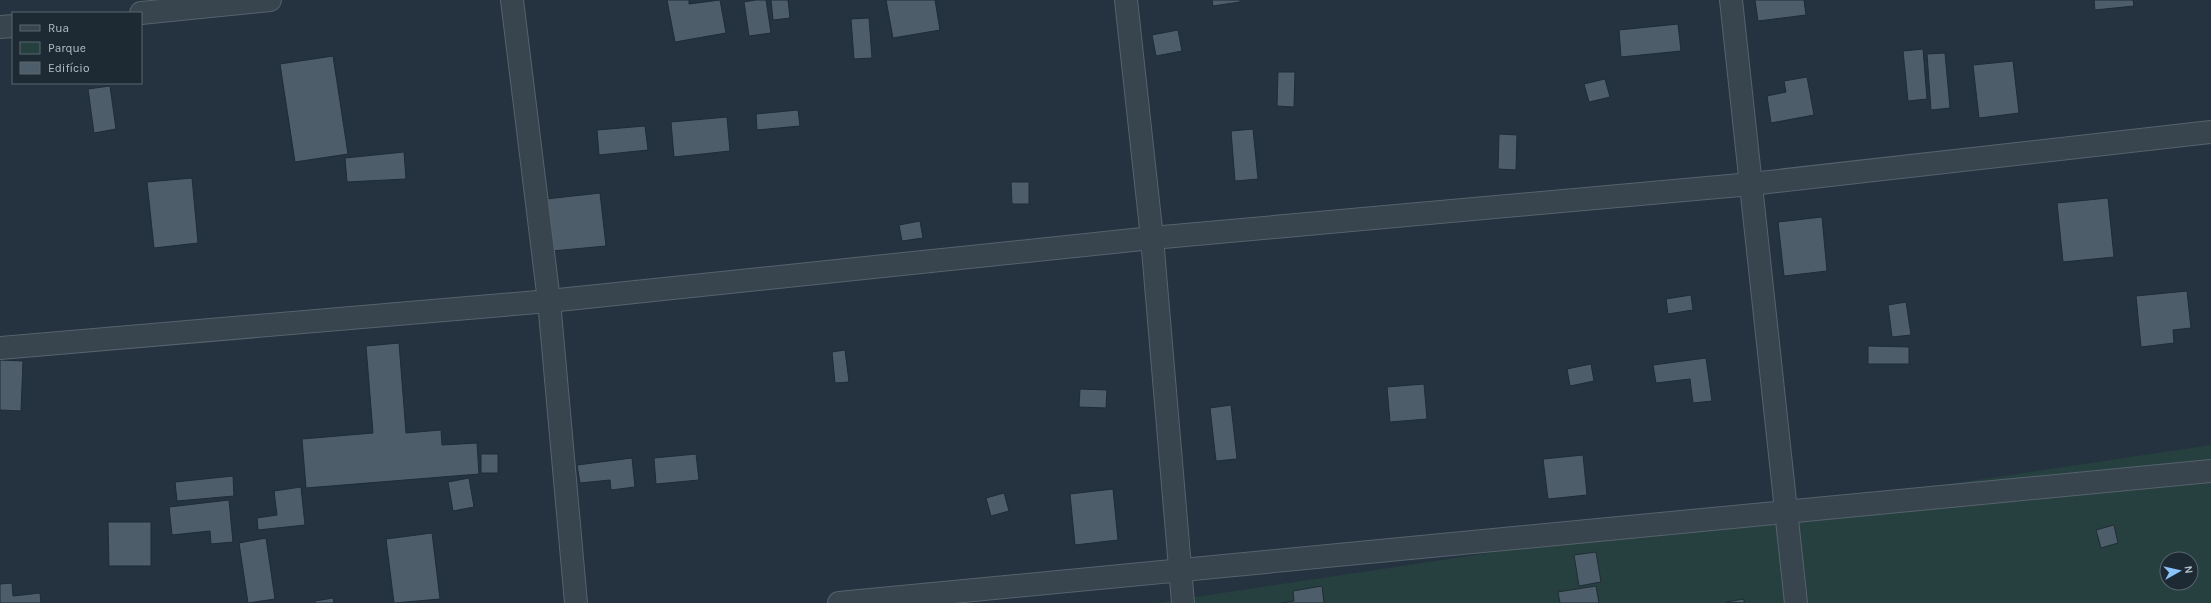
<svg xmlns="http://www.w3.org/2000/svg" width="2211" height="603" font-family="Karla,sans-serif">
  <rect width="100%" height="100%" fill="#24333f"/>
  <path fill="#26403f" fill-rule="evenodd" d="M2211 445V603H1155ZM2167 559H2191V583H2167Z"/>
  <g fill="#4d5d6a" stroke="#1f2c36">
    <path d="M667 0H689V4L720 0 726 33 675 42Z"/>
    <path d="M756 0H766L771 33 749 36 744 2Z"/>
    <path d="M771 0H788L790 18 773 20Z"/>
    <path d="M886 0H935L940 30 893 38Z"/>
    <path d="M1212 0H1240V2L1213 6Z"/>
    <path d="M1755 0H1804L1806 15 1758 21Z"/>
    <path d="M2094 0H2133L2134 6 2095 10Z"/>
    <path d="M869 18 872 58 854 59 851 19Z"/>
    <path d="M1678 24 1681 51 1621 57 1619 30Z"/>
    <path d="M1178 30 1182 51 1156 56 1152 35Z"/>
    <path d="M1923 49 1927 99 1908 101 1903 51Z"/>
    <path d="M1945 53 1950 108 1931 110 1927 54Z"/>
    <path d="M333 56 348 154 295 162 280 64Z"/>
    <path d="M2013 61 2019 113 1979 118 1973 65Z"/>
    <path d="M1278 72H1295L1294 107 1277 106Z"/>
    <path d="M1807 77 1814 115 1771 123 1767 96 1786 92 1784 81Z"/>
    <path d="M1605 79 1610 97 1589 102 1584 84Z"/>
    <path d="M110 86 116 129 94 133 88 89Z"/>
    <path d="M798 110 800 126 757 130 756 114Z"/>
    <path d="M727 117 730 151 674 157 671 122Z"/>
    <path d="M645 126 648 150 599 155 597 130Z"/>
    <path d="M1253 129 1258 179 1235 181 1231 131Z"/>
    <path d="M1499 134 1517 135 1516 170 1498 169Z"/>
    <path d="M404 152 406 179 347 182 345 158Z"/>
    <path d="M192 178 198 243 154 248 147 182Z"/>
    <path d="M1011 182H1029V204H1012Z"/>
    <path d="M600 193 606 246 552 251 546 199Z"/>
    <path d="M2108 198 2114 257 2063 262 2057 203Z"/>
    <path d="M1822 217 1827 271 1784 276 1778 222Z"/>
    <path d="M920 221 923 238 902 241 899 225Z"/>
    <path d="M2187 291 2191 328 2173 330 2174 343 2141 347 2136 296Z"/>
    <path d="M1691 295 1693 310 1668 314 1666 299Z"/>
    <path d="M1906 302 1911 335 1892 337 1888 305Z"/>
    <path d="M399 343 406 433 441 430 442 445 477 443 479 474 306 488 302 439 373 433 366 346Z"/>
    <path d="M1868 346 1909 347V364H1868Z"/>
    <path d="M845 350 849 382 835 383 832 352Z"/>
    <path d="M1706 358 1712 401 1693 403 1690 379 1656 383 1653 365Z"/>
    <path d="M0 360 23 361 21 411 0 410Z"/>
    <path d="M1591 364 1594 381 1570 386 1567 369Z"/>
    <path d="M1424 384 1427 419 1390 422 1387 387Z"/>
    <path d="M1080 389 1107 390 1106 408 1079 407Z"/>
    <path d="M1231 405 1237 459 1216 461 1210 408Z"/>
    <rect x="481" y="454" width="17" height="19"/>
    <path d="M696 454 699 480 656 484 654 458Z"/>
    <path d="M1583 455 1587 495 1548 499 1543 459Z"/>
    <path d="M632 458 635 487 611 490 610 480 580 483 577 465Z"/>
    <path d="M233 476 234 496 177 501 175 482Z"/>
    <path d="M469 478 474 507 453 511 448 482Z"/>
    <path d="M301 487 305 525 258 530 257 518 277 515 274 491Z"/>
    <path d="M1113 489 1118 540 1075 545 1070 494Z"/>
    <path d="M1004 493 1009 511 991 516 986 498Z"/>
    <path d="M229 500 233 542 211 544 210 531 172 535 169 507Z"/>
    <path d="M108 522H151V566H109Z"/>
    <path d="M2114 525 2118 543 2101 548 2096 530Z"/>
    <path d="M432 533 440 599 394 603 386 539Z"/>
    <path d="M266 538 275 599 248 603 239 543Z"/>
    <path d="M1596 552 1601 582 1579 586 1574 555Z"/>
    <path d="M12 583 13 596 40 593 41 603H0V584Z"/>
    <path d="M1322 586 1324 603H1281L1294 601 1293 591Z"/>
    <path d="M1596 586 1599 603H1560L1558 592Z"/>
    <path d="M333 598 334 603H315V601Z"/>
    <path d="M1744 599V603L1726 602Z"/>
  </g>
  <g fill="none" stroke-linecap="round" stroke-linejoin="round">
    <defs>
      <g id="minor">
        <path d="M512 0 549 301 576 603"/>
        <path d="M1126 0 1152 238 1183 603"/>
        <path d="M1731 0 1796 603"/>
        <path d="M141 13 270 0"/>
        <path d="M0 27 13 26"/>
        <path d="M0 348 549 301 1152 238 1751 184 2211 132"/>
        <path d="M839 603 2211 471"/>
      </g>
    </defs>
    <use href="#minor" stroke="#56626d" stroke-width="24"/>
    <use href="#minor" stroke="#38454f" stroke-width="22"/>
  </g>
  <rect x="12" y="12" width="130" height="72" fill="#1d2a34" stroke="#596670"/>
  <rect x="20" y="25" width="20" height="6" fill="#38454f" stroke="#596670"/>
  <text x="48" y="32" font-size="12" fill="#b4bfca">Rua</text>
  <rect x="20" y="42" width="20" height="12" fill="#26403f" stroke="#596670"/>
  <text x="48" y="52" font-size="12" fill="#b4bfca">Parque</text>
  <rect x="20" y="62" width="20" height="12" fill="#4d5d6a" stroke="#596670"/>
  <text x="48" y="72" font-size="12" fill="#b4bfca">Edifício</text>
  <g transform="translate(2179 571) rotate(82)"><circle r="19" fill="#1d2a34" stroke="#596670"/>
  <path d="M0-3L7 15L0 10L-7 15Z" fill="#89c4fa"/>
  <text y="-6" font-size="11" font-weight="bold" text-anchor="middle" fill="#b4bfca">N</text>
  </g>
</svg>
